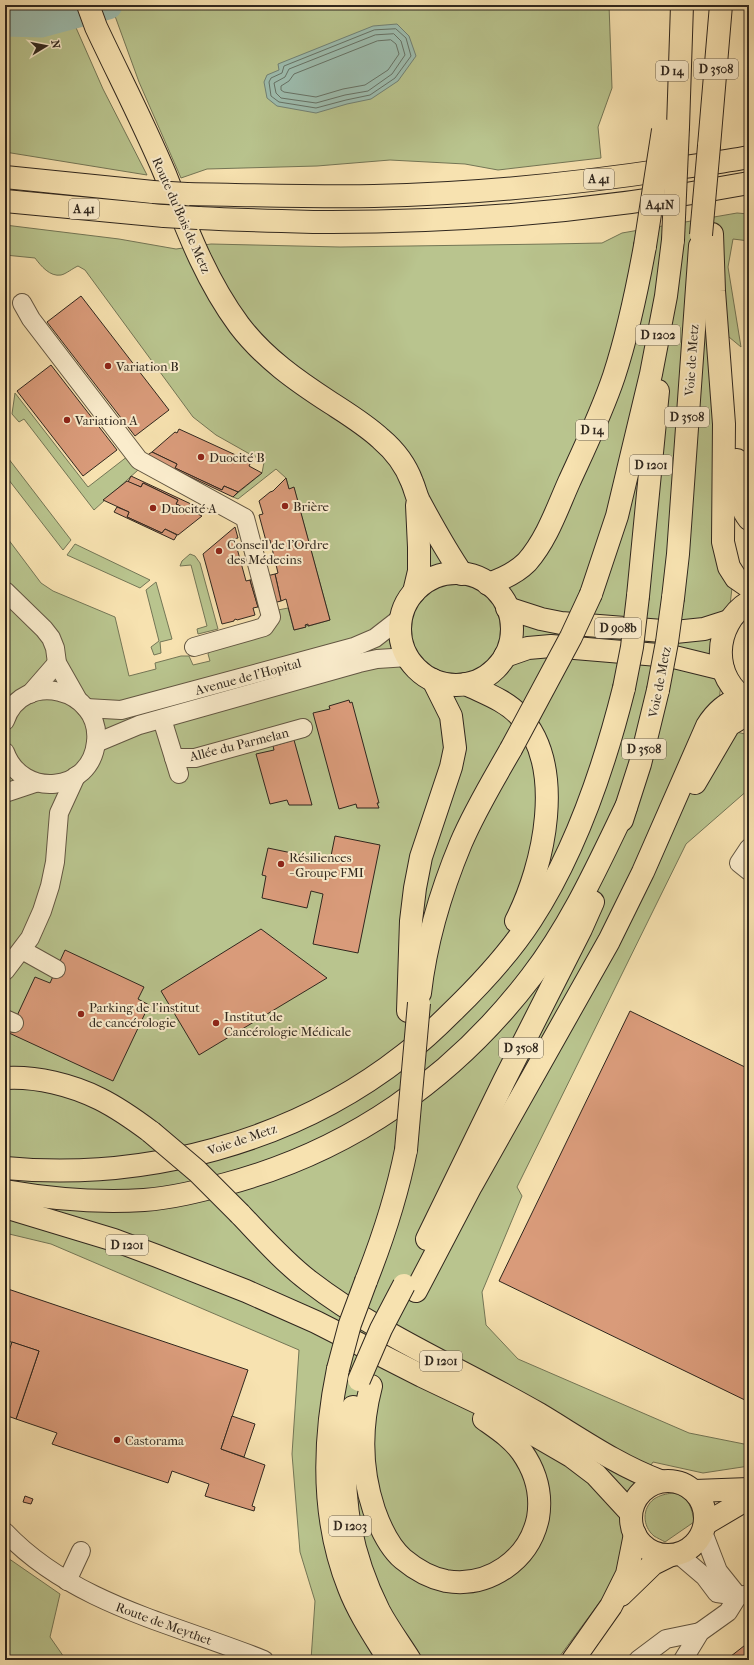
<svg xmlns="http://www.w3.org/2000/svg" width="754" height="1665" font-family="'IM FELL French Canon',serif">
  <rect width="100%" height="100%" fill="#f7e2b0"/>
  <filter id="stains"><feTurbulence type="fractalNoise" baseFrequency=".005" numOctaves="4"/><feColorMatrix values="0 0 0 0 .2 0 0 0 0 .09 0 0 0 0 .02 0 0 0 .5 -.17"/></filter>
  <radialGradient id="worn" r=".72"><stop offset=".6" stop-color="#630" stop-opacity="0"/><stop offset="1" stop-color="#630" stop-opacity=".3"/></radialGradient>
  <g fill="#b9c48e" stroke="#747656">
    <path d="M5 5H66L103 89 147 175 5 152Z"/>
    <path d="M111 5H609L612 88 598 127 601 158 498 170 465 164 390 160 317 166 207 169 181 178 139 82Z"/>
    <path d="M737 213 749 214V241L733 239 728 267 741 347 717 327 732 540 736 553 716 727 749 735V789L686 844 517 1187 522 1196 482 1292 486 1325 518 1359 689 1433 749 1445V1466L703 1473 653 1462 620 1511 624 1539V1561L605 1595 557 1660H311L315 1601 300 1552 292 1454 299 1350 51 1244 5 1233V595L13 587 5 578V535L41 583 53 591 115 617 129 676 156 669 155 663 181 656H189L193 665 210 661 208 654 210 650 278 610 288 608 294 630 306 627 305 625 309 626 330 620 294 488 289 489 286 478 276 469 238 499 233 497 262 473 265 457H255L216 435 193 417 85 270 78 266C73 268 66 274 61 275 50 277 41 266 35 258L5 255V225L119 239 176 249 211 244 340 247 550 244 602 243 622 233Z"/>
    <path d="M15 393 88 487 128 456 138 470 94 510 24 419 19 422 12 414Z"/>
    <path d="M5 454 71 540 63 550 5 475Z"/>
    <path d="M75 544 150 580 140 588 67 555Z"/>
    <path d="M190 554 195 556 200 563 218 629 198 634 197 629 207 626 191 565 180 566 182 561Z"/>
    <path d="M156 582 172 639 160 642 161 653 154 655 151 647 159 641 146 590Z"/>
    <path d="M672 1493C688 1495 692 1507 694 1522L665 1542C662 1540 657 1538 654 1536 642 1526 642 1508 654 1499 660 1495 666 1494 672 1493Z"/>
    <path d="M5 1556 60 1594 50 1637 66 1660H5Z"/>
  </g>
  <path fill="#9dbdaf" stroke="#718175" d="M397 24 409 36 416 56 398 81 371 99 347 104 316 113 277 106 267 98 264 82 267 75 279 70 278 64 373 26Z"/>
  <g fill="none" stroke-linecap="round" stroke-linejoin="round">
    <g stroke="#667266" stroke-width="1">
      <path d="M396 29 406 38 411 56 395 78 370 95 346 100 316 108 279 102 271 96 269 82 271 78 282 73 284 66 374 30Z"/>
      <path d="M394 34 401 41 405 55 392 74 368 91 345 95 316 103 281 98 276 93 274 83 285 77 289 69 375 35Z"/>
      <path d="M391 40 396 44 399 54 388 70 365 85 343 89 316 97 284 92 281 90V86L289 81 294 74 377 41Z"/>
    </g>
    <path stroke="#9dbdaf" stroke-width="29" d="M5 22 41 23 108 5"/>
  </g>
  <g fill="#d99b7a" stroke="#30271e">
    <path d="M81 296 169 410 135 436 47 322Z"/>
    <path d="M51 365 117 450 83 476 17 391Z"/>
    <path d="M179 429 251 462 249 466 262 473 238 492 224 486 222 490 175 468 177 464 152 452 175 432 177 433Z"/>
    <path d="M152 452 177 464 175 468 222 490 224 486 238 492 233 497 146 456Z"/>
    <path d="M131 476 191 504 188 509 176 504 178 500 143 483 141 487 128 482Z"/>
    <path d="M286 478 289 489 294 487 330 620 308 626V624L305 625 306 627 294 630 286 599 281 601 275 574 278 573 270 540 266 541 259 515 263 514 259 501 270 492 273 491Z"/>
    <path d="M127 481 141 487 143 483 178 500 176 504 202 516 178 535 165 529 162 533 127 517 129 512 103 500Z"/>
    <path d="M117 507 129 512 127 517 162 533 165 529 177 535 174 540 114 512Z"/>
    <path d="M235 527 238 538 229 540 230 542 235 541 246 581 250 580 258 607 253 608 255 615 237 620 236 619 234 620V621L222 624 203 554Z"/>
    <path d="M275 574 281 601 258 607 250 580Z"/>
    <path d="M349 700 350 703 352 702 379 803H377L379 808H357L356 804 339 809 313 713 330 709 329 706Z"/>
    <path d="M294 740 312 805H289L287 800 270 804 256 754 274 750 273 746Z"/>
    <path d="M335 836 380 845 358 953 313 944 323 894 311 891 307 908 262 898 266 876 262 875 268 848 330 861Z"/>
    <path d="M261 929 327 978 199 1055 161 991Z"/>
    <path d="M65 950 144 987 138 999 149 1005 113 1081 9 1033 35 977 50 983Z"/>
    <path d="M630 1011 749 1069V1402L499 1281Z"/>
    <path d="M5 1288 248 1370 221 1449 265 1465 252 1506 255 1507 254 1511 205 1496 209 1484 172 1471 168 1483 52 1444 57 1433 16 1419 39 1351 5 1340Z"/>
    <path d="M12 1342 39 1351 16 1419 5 1415V1363Z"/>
    <path d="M232 1416 255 1424 244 1457 221 1449Z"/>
    <path d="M25 1496 33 1499 31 1504 23 1502Z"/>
    <path d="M749 1642V1660H726Z"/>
  </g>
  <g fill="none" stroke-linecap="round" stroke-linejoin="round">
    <defs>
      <g id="minor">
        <path d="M22 303 31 319 139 460 245 518 271 617 264 627 194 647"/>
        <path d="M5 591 44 629 51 638 55 648 57 663 78 700"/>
        <path d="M30 694 57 663"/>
        <path d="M86 708 121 710 354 647 375 638 402 617"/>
        <path d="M162 719 179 774"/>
        <path d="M5 721C22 669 102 688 96 742 91 793 22 799 5 752"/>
        <path d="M96 743 139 725 359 663 377 659 408 657"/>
        <path d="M174 758H195L303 728"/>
        <path d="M5 793 35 783"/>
        <path d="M749 848 739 863 749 871"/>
        <path d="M22 950 56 969"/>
        <path d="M5 971 30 938 42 911 50 886 55 862 59 813 76 776"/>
        <path d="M5 1019 14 1023"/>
        <path d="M5 1532C73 1604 175 1624 264 1660"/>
        <path d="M703 1532 718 1571 738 1596"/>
        <path d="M678 1554 705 1577 717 1593 738 1596 749 1594"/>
        <path d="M67 1581 81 1551"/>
        <path d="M638 1660 666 1639 700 1632"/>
        <path d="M683 1660 700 1632 728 1612 738 1596"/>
      </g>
      <g id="major">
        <path d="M88 5 96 27C119 76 144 124 165 174 186 227 205 279 239 325 264 358 297 381 331 403 348 414 366 425 381 439 394 450 406 466 412 482 415 489 416 495 419 501 433 527 445 549 462 574"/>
        <circle cx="456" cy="629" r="56"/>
        <path d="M414 592 419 571V547L417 505"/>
        <path d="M749 602C713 624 710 679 749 701"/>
        <path d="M507 608 541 619 561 623 675 632 704 629 729 621"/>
        <path d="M505 656 528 648 551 646 670 656 723 669"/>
        <circle cx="668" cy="1518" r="37"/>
        <path d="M695 1491 749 1489"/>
        <path d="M705 1524 749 1498"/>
        <path d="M621 1595 653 1564 671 1555"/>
        <path d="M573 1660 611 1606 627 1574 635 1534"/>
      </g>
      <g id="highway">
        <path d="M678 127 682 5"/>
        <path d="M709 146 721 5"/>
        <path d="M5 177 153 192"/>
        <path d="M187 194C250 195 312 197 374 196 474 194 573 184 672 169 697 165 723 162 749 157"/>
        <path d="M5 201 164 216"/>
        <path d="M198 218C237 220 277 221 316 222 461 223 607 210 749 183"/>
        <path d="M712 234 714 291 724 424 723 542 729 567 736 578 749 587"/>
        <path d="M737 460C738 480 736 503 749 519"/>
        <path d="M488 584C503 579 516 573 527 562 547 539 557 509 569 482 585 447 602 412 614 376 628 333 637 290 645 246"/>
        <path d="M591 594 617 516 651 374 666 296 673 240"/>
        <path d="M638 596 658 391"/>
        <path d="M673 598 678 554 700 246"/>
        <path d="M466 684C484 693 505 700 519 715 567 766 544 866 516 921"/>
        <path d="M695 783 729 725 749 713"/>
        <path d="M622 820 640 764 658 690"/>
        <path d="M420 993C426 941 441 891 461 843 475 810 494 779 511 749"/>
        <path d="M408 1011 411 921 415 888 421 857 451 767 455 748 451 716 433 680"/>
        <path d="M5 1078C36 1076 72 1085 100 1099 118 1108 135 1120 151 1132"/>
        <path d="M5 1168C145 1181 292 1143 404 1055 421 1042 437 1027 452 1012 481 984 509 954 531 920 576 851 604 768 624 688"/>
        <path d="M5 1191C51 1199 98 1203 144 1200 172 1198 199 1191 226 1184 350 1151 453 1079 531 977 571 925 598 865 626 807"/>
        <path d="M5 1207 114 1240 157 1256 246 1291 316 1322 422 1376 483 1405 571 1456 596 1475 631 1513"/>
        <path d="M240 1214C262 1237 284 1262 309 1281 379 1335 463 1370 539 1414 579 1438 617 1465 660 1481"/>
        <path d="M427 1239 504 1081 581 929 593 902"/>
        <path d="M366 1281C383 1238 397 1195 406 1150"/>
        <path d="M416 1291 471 1186 609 941 643 872 707 726C716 711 726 704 742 696"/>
        <path d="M338 1369C323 1442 321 1518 349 1588 359 1614 375 1637 389 1660"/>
        <path d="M371 1386C360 1428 360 1468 374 1510 380 1527 389 1547 403 1559 415 1569 431 1578 446 1581 489 1588 529 1560 538 1518 542 1494 536 1472 522 1452 512 1438 498 1429 484 1419"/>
        <path d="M353 1407C336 1477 347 1547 379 1611 388 1628 400 1644 410 1660"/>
      </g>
    </defs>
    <use href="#minor" stroke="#625642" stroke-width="20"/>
    <use href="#major" stroke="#30271e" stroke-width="24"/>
    <use href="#highway" stroke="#30271e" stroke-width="24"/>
    <use href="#minor" stroke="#faeccc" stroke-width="18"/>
    <use href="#major" stroke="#f7e2b0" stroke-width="22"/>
    <use href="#highway" stroke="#f7e2b0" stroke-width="22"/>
    <defs>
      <g id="highway-bridge">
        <path d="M153 192 187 194"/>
        <path d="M164 216 198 218"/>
        <path d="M701 235 709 146"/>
        <path d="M673 240 678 127"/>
        <path d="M645 246 663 130"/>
        <path d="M624 688 632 647 638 596"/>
        <path d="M658 690 667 642 673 598"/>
        <path d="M511 749 571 637 591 594"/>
        <path d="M151 1132 197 1171 240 1214"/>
        <path d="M406 1150 419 1003"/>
        <path d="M338 1369 350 1324 366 1281"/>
        <path d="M359 1380 381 1329 404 1285"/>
      </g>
    </defs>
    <use href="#highway-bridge" stroke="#30271e" stroke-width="24" stroke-linecap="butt"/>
    <use href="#highway-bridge" stroke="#f7e2b0" stroke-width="22"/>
  </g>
  <g fill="#8f2418" stroke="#faeccc" stroke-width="1.5">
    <circle cx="108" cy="366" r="4"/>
    <circle cx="67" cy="420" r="4"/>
    <circle cx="201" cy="457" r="4"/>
    <circle cx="285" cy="506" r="4"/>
    <circle cx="153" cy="508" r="4"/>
    <circle cx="219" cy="551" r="4"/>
    <circle cx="281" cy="864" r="4"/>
    <circle cx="81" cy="1014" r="4"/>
    <circle cx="216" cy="1023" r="4"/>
    <circle cx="117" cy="1440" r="4"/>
  </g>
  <g text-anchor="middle" stroke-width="4" stroke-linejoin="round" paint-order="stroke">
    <g fill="#faeccc" stroke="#6d6252" stroke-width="1">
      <rect x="694" y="59" width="44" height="20" rx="3"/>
      <rect x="656" y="61" width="32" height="20" rx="3"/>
      <rect x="584" y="169" width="30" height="20" rx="3"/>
      <rect x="641" y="195" width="38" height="20" rx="3"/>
      <rect x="69" y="199" width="30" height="20" rx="3"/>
      <rect x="636" y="325" width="44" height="20" rx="3"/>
      <rect x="665" y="407" width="44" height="20" rx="3"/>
      <rect x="576" y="420" width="32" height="20" rx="3"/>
      <rect x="630" y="455" width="42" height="20" rx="3"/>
      <rect x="595" y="618" width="46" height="20" rx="3"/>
      <rect x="622" y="739" width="44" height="20" rx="3"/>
      <rect x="499" y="1038" width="44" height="20" rx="3"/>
      <rect x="106" y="1235" width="42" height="20" rx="3"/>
      <rect x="420" y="1351" width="42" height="20" rx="3"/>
      <rect x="329" y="1516" width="42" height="20" rx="3"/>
    </g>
    <g font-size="12" font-weight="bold" fill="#30271e">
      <text x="716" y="73">D 3508</text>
      <text x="672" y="75">D 14</text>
      <text x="599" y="183">A 41</text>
      <text x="660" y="209">A41N</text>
      <text x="84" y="213">A 41</text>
      <text x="658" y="339">D 1202</text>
      <text x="687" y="421">D 3508</text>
      <text x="592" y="434">D 14</text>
      <text x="651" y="469">D 1201</text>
      <text x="618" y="632">D 908b</text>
      <text x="644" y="753">D 3508</text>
      <text x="521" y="1052">D 3508</text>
      <text x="127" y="1249">D 1201</text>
      <text x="441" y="1365">D 1201</text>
      <text x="350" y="1530">D 1203</text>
    </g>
    <g font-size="13" fill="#30271e" stroke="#faeccc">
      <text transform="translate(182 215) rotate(66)" y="5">Route du Bois de Metz</text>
      <text transform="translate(691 360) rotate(-86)" y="5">Voie de Metz</text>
      <text transform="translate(248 676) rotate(-15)" y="5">Avenue de l'Hopital</text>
      <text transform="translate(659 682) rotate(-79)" y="5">Voie de Metz</text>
      <text transform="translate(239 744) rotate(-14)" y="5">Allée du Parmelan</text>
      <text transform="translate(242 1139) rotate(-19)" y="5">Voie de Metz</text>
      <text transform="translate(164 1623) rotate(20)" y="5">Route de Meythet</text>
    </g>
    <g font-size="13" fill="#30271e" stroke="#faeccc" text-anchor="start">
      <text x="116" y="371">Variation B</text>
      <text x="75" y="425">Variation A</text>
      <text x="209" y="462">Duocité B</text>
      <text x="293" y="511">Brière</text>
      <text x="161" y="513">Duocité A</text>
      <text x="227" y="549">Conseil de l'Ordre<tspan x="227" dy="15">des Médecins</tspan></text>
      <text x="289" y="862">Résiliences<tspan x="289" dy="15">- Groupe FMI</tspan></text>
      <text x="89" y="1012">Parking de l'institut<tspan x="89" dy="15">de cancérologie</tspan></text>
      <text x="224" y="1021">Institut de<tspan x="224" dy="15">Cancérologie Médicale</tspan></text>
      <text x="125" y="1445">Castorama</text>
    </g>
  </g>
  <rect width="754" height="1665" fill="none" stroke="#f7e2b0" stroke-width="20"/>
  <rect x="6" y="6" width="742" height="1653" fill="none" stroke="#30271e" stroke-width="2"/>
  <rect x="10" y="10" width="734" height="1645" fill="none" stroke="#30271e"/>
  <g transform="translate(46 46) rotate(80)" stroke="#faeccc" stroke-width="3" paint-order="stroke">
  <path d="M0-3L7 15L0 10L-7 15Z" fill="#30271e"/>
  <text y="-6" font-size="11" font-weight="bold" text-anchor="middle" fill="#30271e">N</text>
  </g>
  <rect width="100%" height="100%" filter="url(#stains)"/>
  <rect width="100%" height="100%" fill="url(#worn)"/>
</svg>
